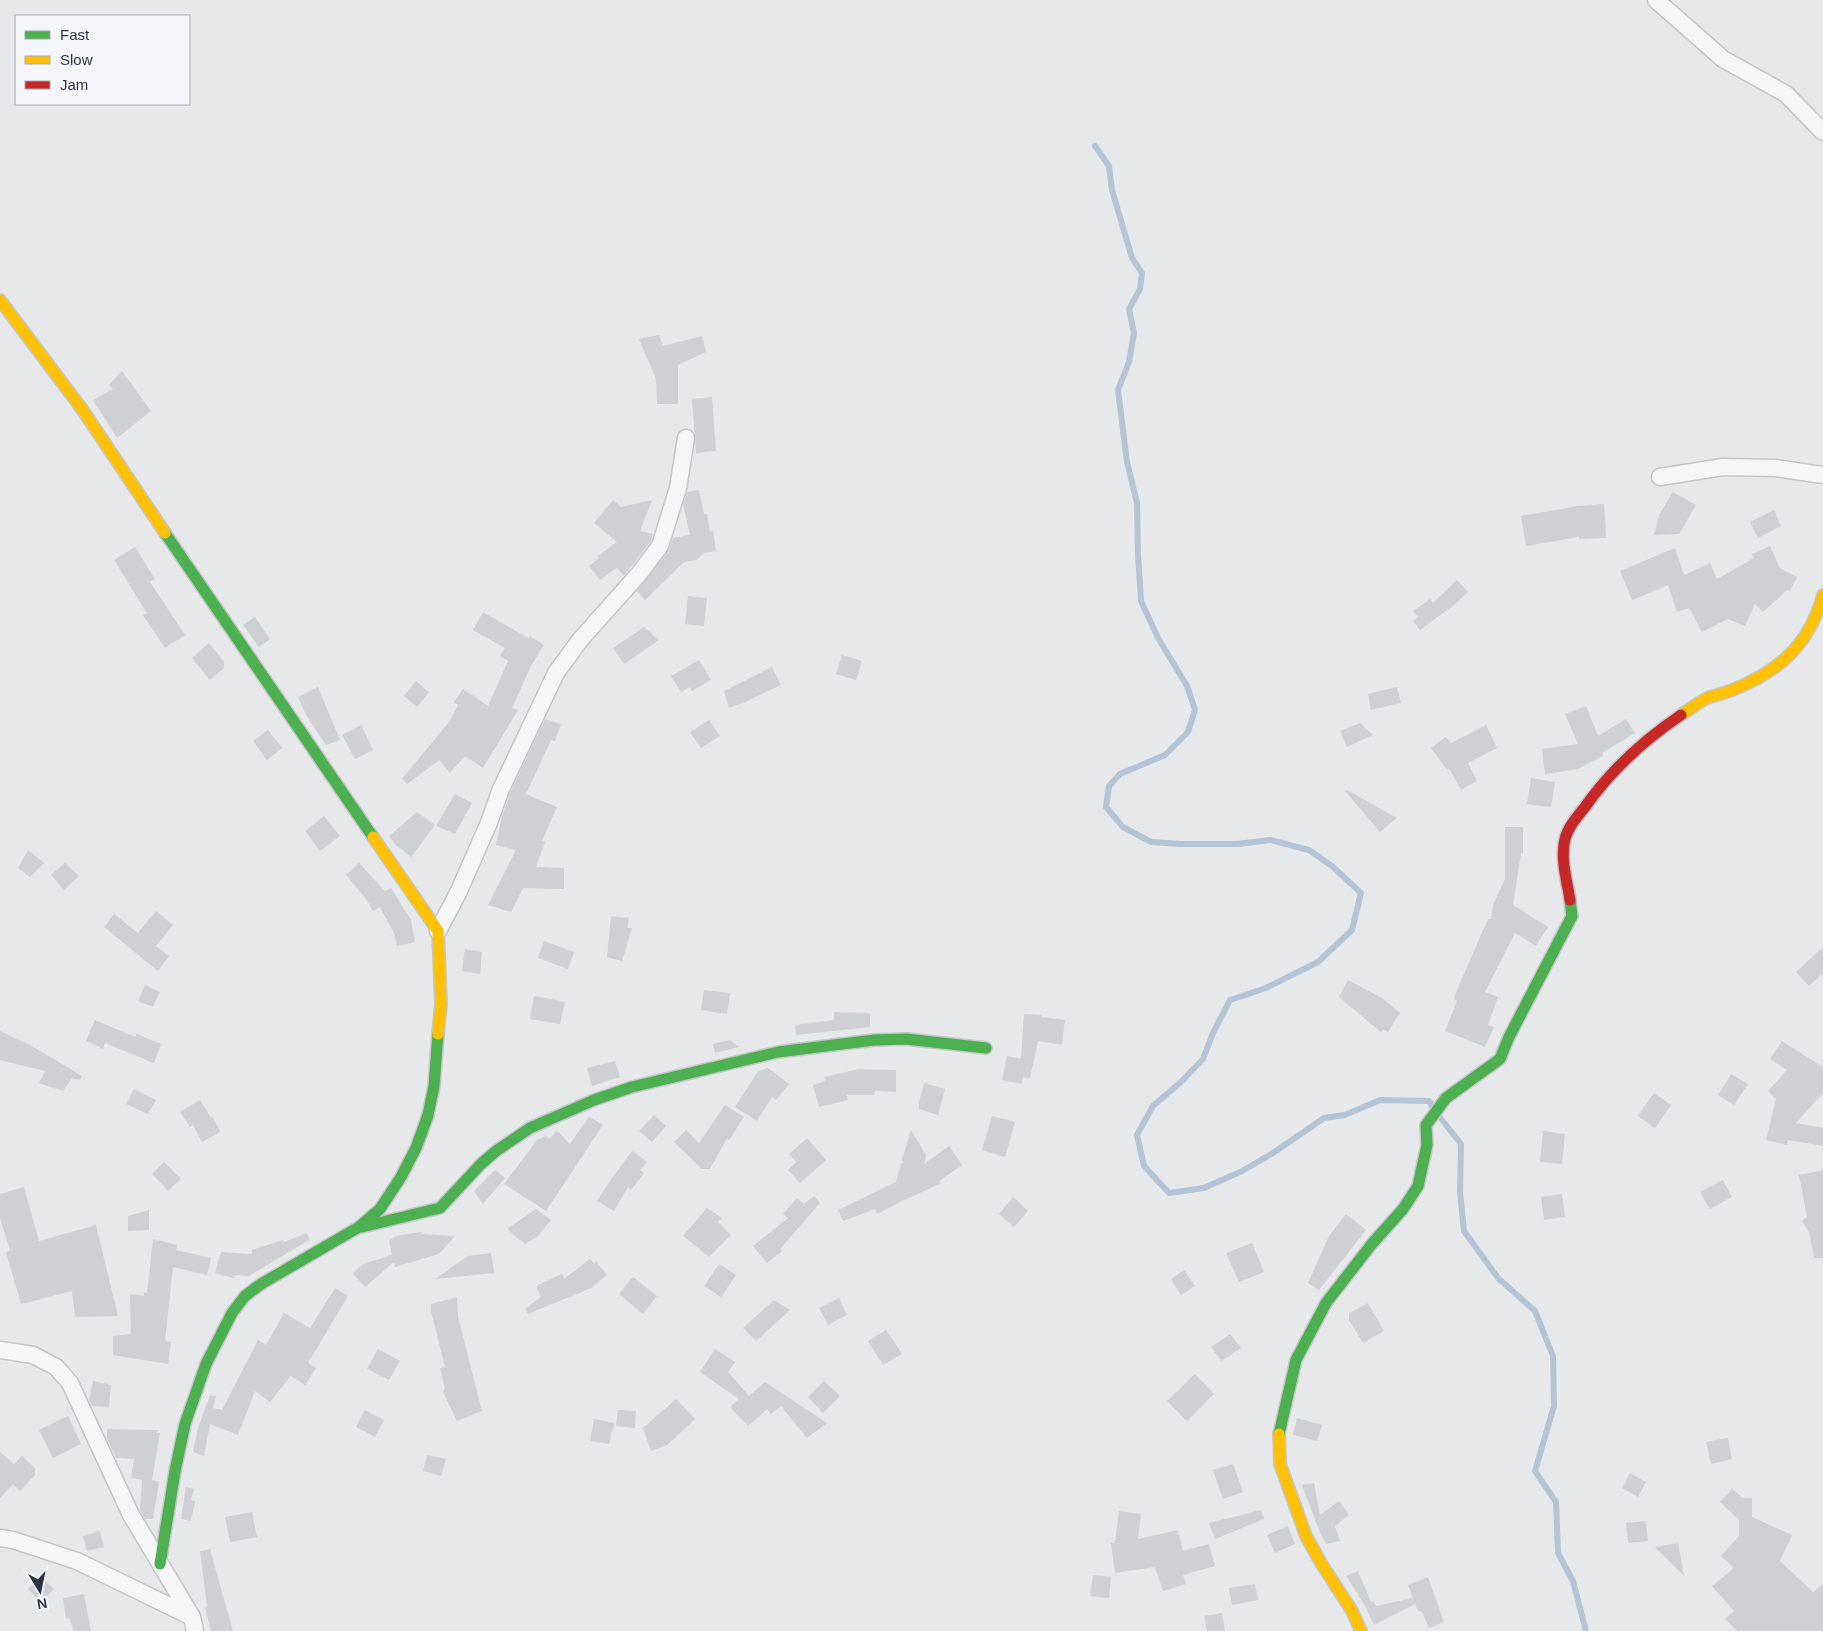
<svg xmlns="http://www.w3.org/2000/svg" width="1823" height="1631" font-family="Arial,sans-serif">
  <rect width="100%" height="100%" fill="#e6e8ea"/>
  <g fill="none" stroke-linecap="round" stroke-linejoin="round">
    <g stroke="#b4c4d5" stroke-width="6">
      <path d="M1095 146 1109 166 1112 190 1132 258 1142 273 1140 289 1129 309 1134 333 1129 362 1118 390 1127 462 1137 503 1138 554 1141 601 1158 638 1187 686 1195 710 1188 732 1165 755 1120 774 1109 786 1106 807 1123 827 1151 842 1180 844H1238L1270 840 1309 850 1332 866 1361 893 1352 930 1318 962 1266 988 1230 1000 1213 1033 1203 1059 1182 1081 1153 1106 1137 1135 1144 1166 1169 1193 1204 1188 1242 1171 1273 1153 1324 1118 1345 1115 1380 1100 1429 1101 1433 1107"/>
      <path d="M1439 1116 1461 1144 1460 1192 1464 1231 1498 1278 1535 1311 1553 1356 1554 1406 1535 1471 1556 1502 1558 1553 1573 1581 1586 1631"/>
    </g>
  </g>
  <g fill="#ced0d3">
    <path d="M659 335 663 346 702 336 706 352 678 365V404H657L656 379 639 339Z"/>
    <path d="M122 371 151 411 117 438 93 400 113 389 109 385Z"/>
    <path d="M712 397 716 451 696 453 692 399Z"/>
    <path d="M699 490 704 514H707L710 532 713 531 716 551 704 553 696 560 684 562 645 600 637 591 668 552 673 538 690 535 683 504 687 492Z"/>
    <path d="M1673 492 1696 505 1679 534 1654 535 1659 515Z"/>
    <path d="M613 500 621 507 652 500 640 531 653 534 651 541 624 576 617 568 600 580 589 566 599 558 598 556 617 542 594 523Z"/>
    <path d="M1604 504 1606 538 1579 539V537L1526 546 1521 516 1578 506Z"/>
    <path d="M1774 510 1781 526 1758 538 1750 522Z"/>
    <path d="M1770 546 1780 568 1797 577 1790 591 1787 590 1763 612 1755 604 1745 626 1728 619 1702 632 1689 608 1677 612 1668 585 1632 600 1620 571 1675 548 1684 575 1710 563 1717 579 1754 558 1752 554Z"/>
    <path d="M135 547 155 579 150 582 185 635 165 648 143 615 147 613 114 560Z"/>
    <path d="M1457 580 1468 592 1454 605 1420 630 1413 621 1418 617 1413 611 1430 599 1433 603Z"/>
    <path d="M688 596 707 598 704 626 685 624Z"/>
    <path d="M483 612 528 638 530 636 544 645 531 666 512 708 518 710 483 768 465 756 450 773 439 760 407 784 402 779 449 722 458 705 454 702 463 689 488 706 508 661 500 656 505 648 473 630Z"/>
    <path d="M255 617 270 639 259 647 243 625Z"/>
    <path d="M644 627 659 640 624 664 613 648Z"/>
    <path d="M209 643 224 662V668L210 680 192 658Z"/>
    <path d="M842 655 862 661 856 680 836 674Z"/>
    <path d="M699 660 711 680 692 691 690 687 681 692 671 676Z"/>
    <path d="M772 667 781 685 745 702 729 708 724 691Z"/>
    <path d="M416 681 429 692 417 707 404 696Z"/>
    <path d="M318 687 340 740 326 745 306 715 298 697Z"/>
    <path d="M1397 687 1401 703 1371 710 1368 694Z"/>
    <path d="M1586 706 1598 736 1626 719 1635 733 1602 753 1603 756 1578 769 1545 774 1542 749 1578 744 1565 714Z"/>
    <path d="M545 719 561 724 555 741 551 740 526 794 557 807 542 841 545 842 536 867 564 868V889L523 888 511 912 488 905 516 850 496 845 502 816 510 793Z"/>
    <path d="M709 720 720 736 701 748 690 732Z"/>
    <path d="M1360 723 1373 735 1347 747 1340 731Z"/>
    <path d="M361 725 373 750 355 759 342 735Z"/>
    <path d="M1486 725 1497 748 1468 763 1477 781 1461 790 1449 768 1447 770 1431 748 1446 737 1451 743Z"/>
    <path d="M268 730 282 748 267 760 253 741Z"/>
    <path d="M1531 778 1555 782 1551 807 1527 804Z"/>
    <path d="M1347 790 1397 818 1380 832 1345 791Z"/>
    <path d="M455 794 472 803 455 834 436 826Z"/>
    <path d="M417 812 435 825 411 857 396 845 389 836Z"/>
    <path d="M324 816 340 836 320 851 305 831Z"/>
    <path d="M1505 827H1523V853H1521L1513 905 1548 927 1536 946 1515 933 1485 992 1498 997 1488 1025 1494 1027 1485 1047 1445 1031 1457 1001 1454 999 1457 990 1488 919H1491L1493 905 1505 879Z"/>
    <path d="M28 850 44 863 30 877 18 868Z"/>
    <path d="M65 863 79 876 64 890 51 875Z"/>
    <path d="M359 863 385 891 391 888 411 920 415 942 397 946 394 933 380 907 373 911 366 899 346 875Z"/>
    <path d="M156 911 173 925 156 946 169 956 158 971 104 927 114 914 138 933Z"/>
    <path d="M611 916 629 918 627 928H632L622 961 607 957Z"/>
    <path d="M544 941 574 952 568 969 538 958Z"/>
    <path d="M1823 947V973L1809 986 1796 972Z"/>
    <path d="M465 949 482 952 480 974 462 971Z"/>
    <path d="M1348 980 1382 998 1400 1013 1388 1032 1383 1029 1381 1032 1339 997Z"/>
    <path d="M145 985 160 992 153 1007 138 1001Z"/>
    <path d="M704 990 730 993 727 1014 701 1010Z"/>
    <path d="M534 996 565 1002 560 1024 530 1019Z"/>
    <path d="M834 1012 870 1013V1027L796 1035 795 1025 834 1020Z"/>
    <path d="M1024 1014 1042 1015V1017L1065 1020 1062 1045 1038 1041 1030 1078 1023 1077 1022 1084 1002 1080 1007 1056 1021 1059Z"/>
    <path d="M95 1020 135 1037 137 1034 161 1044 154 1063 105 1043 103 1049 86 1041Z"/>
    <path d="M0 1031 30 1045 82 1076 80 1080 72 1078 63 1091 39 1083 45 1071 0 1060Z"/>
    <path d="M730 1040 739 1047 715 1053 713 1044Z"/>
    <path d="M1782 1041 1823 1067V1093L1796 1123 1823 1128V1146L1788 1140 1787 1145 1766 1140 1776 1099 1768 1091 1787 1070 1770 1059Z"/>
    <path d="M615 1061 620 1077 592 1086 587 1068Z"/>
    <path d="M768 1068 789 1084 776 1100 772 1097 757 1121 735 1107 758 1071Z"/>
    <path d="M859 1069 896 1070V1092L875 1091 874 1095H847L848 1100 819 1107 813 1085 825 1081 824 1077Z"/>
    <path d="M1731 1074 1748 1084 1734 1105 1718 1095Z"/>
    <path d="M924 1083 945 1089 938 1115 919 1109V1102Z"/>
    <path d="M134 1089 156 1100 148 1114 126 1104Z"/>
    <path d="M1654 1093 1671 1105 1655 1128 1638 1116Z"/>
    <path d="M200 1100 211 1118 213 1117 220 1132 202 1142 193 1125 190 1127 180 1112Z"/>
    <path d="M725 1105 744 1117 729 1140 727 1138 710 1169H702L674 1142 686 1130 699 1143Z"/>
    <path d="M654 1115 666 1126 652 1142 639 1131Z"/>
    <path d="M992 1116 1015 1122 1005 1157 982 1150Z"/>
    <path d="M590 1117 603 1125 546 1211 504 1184 537 1140 546 1136 549 1139 557 1131 570 1144 588 1118Z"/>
    <path d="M911 1130 926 1155 924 1164 949 1146 962 1165 939 1181 940 1184 904 1200 877 1214 875 1209 843 1221 838 1210 896 1182 901 1164 903 1162 902 1160Z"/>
    <path d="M1543 1131 1565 1134 1562 1164 1540 1162Z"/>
    <path d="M807 1138 826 1160 800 1183 788 1170 796 1162 789 1154Z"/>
    <path d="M632 1151 647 1162 640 1170 644 1173 631 1190 628 1187 614 1211 597 1201 612 1178Z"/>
    <path d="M164 1162 181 1179 168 1191 152 1174Z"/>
    <path d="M495 1170 505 1178 483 1204 474 1191Z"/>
    <path d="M1823 1170V1258H1814L1809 1232 1802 1221 1807 1217 1799 1175Z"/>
    <path d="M1723 1180 1732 1197 1710 1209 1700 1192Z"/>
    <path d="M24 1187 39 1241 96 1225 118 1316 75 1317 72 1291 21 1304 6 1252 10 1251 0 1218V1194Z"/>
    <path d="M1562 1194 1565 1217 1544 1220 1541 1197Z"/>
    <path d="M814 1196 820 1203 780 1249 782 1251 767 1263 753 1246 788 1218 783 1214 797 1198 804 1204Z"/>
    <path d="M1013 1197 1028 1211 1014 1227 999 1214Z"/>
    <path d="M707 1208 722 1218 718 1222 731 1235 709 1257 683 1236Z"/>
    <path d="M536 1209 551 1220 538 1236 525 1244 507 1229Z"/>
    <path d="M149 1210V1230L128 1231V1216Z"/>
    <path d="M1346 1214 1366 1230 1319 1290 1308 1283 1329 1236Z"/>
    <path d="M421 1232 422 1234 455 1236 439 1254 395 1267 394 1262 365 1287 353 1273 363 1264 392 1255 389 1241 395 1236Z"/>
    <path d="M307 1233 309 1240 249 1276 235 1275 234 1278 215 1273 221 1252 252 1254V1250L283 1240 284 1242Z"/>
    <path d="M153 1239 177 1245 176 1250 211 1258 207 1275 173 1267 165 1341 171 1342 168 1364 113 1355V1336L131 1334 130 1294 144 1296V1292L147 1293Z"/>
    <path d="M1252 1243 1264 1272 1239 1282 1226 1253Z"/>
    <path d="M491 1253 494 1273 435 1279 468 1256Z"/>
    <path d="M590 1259 594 1264 596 1261 607 1275 591 1288 528 1314 525 1309 541 1297 536 1286 562 1274 564 1279Z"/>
    <path d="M719 1264 736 1275 721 1297 704 1286Z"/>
    <path d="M1184 1270 1195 1286 1181 1295 1171 1279Z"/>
    <path d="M633 1277 657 1296 643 1314 619 1294Z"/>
    <path d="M335 1288 348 1296 308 1363 316 1368 305 1385 291 1376 270 1402 255 1391 238 1435 210 1424 204 1456 193 1452 198 1428 210 1395 216 1396 213 1408 222 1410 258 1340 266 1345 284 1313 310 1328Z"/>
    <path d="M457 1297 458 1317 482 1411 457 1421 443 1392 445 1389 440 1368 445 1367 431 1311V1304Z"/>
    <path d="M839 1298 847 1315 828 1325 819 1308Z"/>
    <path d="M774 1300 790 1310 756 1341 743 1328Z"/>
    <path d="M1368 1303 1384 1331 1363 1343 1349 1320V1313Z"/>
    <path d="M886 1330 902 1354 883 1365 868 1341Z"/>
    <path d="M1230 1334 1241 1348 1221 1361 1211 1347Z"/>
    <path d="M378 1349 400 1361 389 1380 367 1369Z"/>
    <path d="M715 1349 735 1362 728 1372 749 1396 765 1382 827 1423 807 1438 781 1406 771 1414 767 1409 748 1426 730 1407 739 1399 700 1372Z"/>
    <path d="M1195 1374 1214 1394 1187 1421 1167 1401Z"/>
    <path d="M93 1381 111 1385 109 1407 92 1406 89 1400Z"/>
    <path d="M824 1381 840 1396 823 1413 808 1397Z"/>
    <path d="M676 1399 695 1419 667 1445 651 1451 643 1428Z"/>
    <path d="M365 1410 384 1420 375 1437 356 1427Z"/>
    <path d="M618 1410 636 1411 635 1428 616 1426Z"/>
    <path d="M68 1416 81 1444 53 1458 39 1430Z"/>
    <path d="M1297 1418 1322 1425 1317 1441 1293 1435Z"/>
    <path d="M594 1419 614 1423 609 1444 590 1441Z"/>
    <path d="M107 1429 158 1430 157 1433H160L152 1480 159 1482 153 1519H145L140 1510 142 1480 131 1478 134 1459 116 1458 107 1439Z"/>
    <path d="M1728 1438 1732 1459 1711 1464 1706 1442Z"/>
    <path d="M0 1452 14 1464 22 1456 35 1468V1475L20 1491 13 1484 0 1498Z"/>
    <path d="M427 1455 446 1459 441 1476 423 1471Z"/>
    <path d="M1233 1464 1243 1492 1223 1499 1213 1470Z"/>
    <path d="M1630 1473 1646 1482 1638 1497 1622 1488Z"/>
    <path d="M1314 1483 1320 1515 1339 1501 1349 1515 1335 1526 1340 1541 1326 1544 1319 1530 1302 1485Z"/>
    <path d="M186 1487 194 1489 191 1500 195 1501 191 1521 181 1519Z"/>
    <path d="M1732 1489 1743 1498H1752V1517L1792 1535 1780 1561 1813 1592 1823 1584V1631H1737L1725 1619 1734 1611 1712 1586 1734 1568 1721 1556 1739 1536V1520L1720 1502Z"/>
    <path d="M1261 1510 1264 1519 1215 1539 1209 1523Z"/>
    <path d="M1119 1511 1141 1514 1138 1539 1178 1530 1177 1535 1179 1534 1183 1551 1209 1544 1215 1566 1183 1575 1186 1584 1163 1591 1155 1567 1115 1573 1111 1543H1115Z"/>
    <path d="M252 1512 257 1537 230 1542 225 1517Z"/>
    <path d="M1646 1521 1648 1541 1628 1543 1626 1523Z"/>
    <path d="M1288 1526 1295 1544 1275 1553 1267 1535Z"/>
    <path d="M100 1531 104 1547 87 1551 83 1536Z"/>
    <path d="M1678 1543 1684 1576 1655 1547Z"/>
    <path d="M210 1549 233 1631H211L205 1608 207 1607 200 1551Z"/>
    <path d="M1358 1571 1371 1602 1373 1601 1376 1606 1413 1598 1408 1585 1428 1577 1444 1622 1429 1628 1423 1614 1421 1611H1418L1415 1604 1374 1625 1364 1604 1346 1576Z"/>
    <path d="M1093 1575 1111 1577 1109 1598 1090 1596Z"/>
    <path d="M41 1576 54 1589 41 1602 28 1589Z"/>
    <path d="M1255 1584 1258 1600 1232 1605 1229 1588Z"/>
    <path d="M84 1594 91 1631H74L69 1618 66 1619 63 1598Z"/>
    <path d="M1222 1613 1225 1631H1207L1204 1616Z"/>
  </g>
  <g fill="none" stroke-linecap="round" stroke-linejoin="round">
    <defs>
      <g id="street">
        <path d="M1656 0 1723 59 1786 94 1823 132"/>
        <path d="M1660 477 1723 467 1776 468 1823 475"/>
        <path d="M438 931 458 893 488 825 501 789 556 673 580 640 638 575 660 546 678 488 686 438"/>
        <path d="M0 1350 33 1355 56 1367 70 1383 131 1515 192 1617 195 1631"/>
        <path d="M0 1538 13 1540 77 1561 192 1617"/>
      </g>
      <g id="fast">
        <path d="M165 533 373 837"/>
        <path d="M362 1227 440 1208 481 1164 496 1151 530 1128 594 1100 632 1087 778 1052 874 1040 906 1039 986 1048"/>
        <path d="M1279 1434 1296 1360 1326 1303 1371 1245 1403 1209 1418 1186 1427 1145 1426 1125 1446 1098 1500 1059 1509 1037 1572 916 1570 900"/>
        <path d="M160 1564 175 1471 185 1424 206 1364 232 1313 245 1296 261 1284 359 1227 380 1209 401 1177 416 1148 428 1115 434 1086 438 1034"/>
      </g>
      <g id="slow">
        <path d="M0 300 82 409 165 533"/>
        <path d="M1681 715C1690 709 1698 703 1707 698 1715 695 1722 694 1730 691 1778 672 1809 646 1823 595"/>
        <path d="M373 837 438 931 441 1004 438 1034"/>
        <path d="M1279 1434 1280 1464 1306 1536 1321 1563 1352 1611 1361 1631"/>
      </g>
      <path id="jam" d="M1570 900C1567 880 1560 859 1565 839 1568 827 1577 817 1585 807 1611 770 1644 740 1681 715"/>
    </defs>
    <use href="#street" stroke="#c4c6c8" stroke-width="19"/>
    <use href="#fast" stroke="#c4c6c8" stroke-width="14"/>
    <use href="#slow" stroke="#c4c6c8" stroke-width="14"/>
    <use href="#jam" stroke="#c4c6c8" stroke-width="14"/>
    <use href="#street" stroke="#f5f6f7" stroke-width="16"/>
    <use href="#fast" stroke="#4caf50" stroke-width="11"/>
    <use href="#slow" stroke="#ffc107" stroke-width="11"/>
    <use href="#jam" stroke="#c62828" stroke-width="11"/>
  </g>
  <rect x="15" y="15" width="175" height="90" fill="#f4f6f9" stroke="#a4a8b1"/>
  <rect x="25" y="31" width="25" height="8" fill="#4caf50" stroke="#a4a8b1"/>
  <text x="60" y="40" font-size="15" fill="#2b3445">Fast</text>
  <rect x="25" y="56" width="25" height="8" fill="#ffc107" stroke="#a4a8b1"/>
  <text x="60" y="65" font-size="15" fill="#2b3445">Slow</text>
  <rect x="25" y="81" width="25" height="8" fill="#c62828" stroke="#a4a8b1"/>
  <text x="60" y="90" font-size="15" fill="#2b3445">Jam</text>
  <g transform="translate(40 1591) rotate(170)" stroke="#f4f6f9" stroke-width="4" paint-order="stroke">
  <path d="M0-4L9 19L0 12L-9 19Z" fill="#2b3445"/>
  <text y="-8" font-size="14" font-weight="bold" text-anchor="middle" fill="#2b3445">N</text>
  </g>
</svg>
